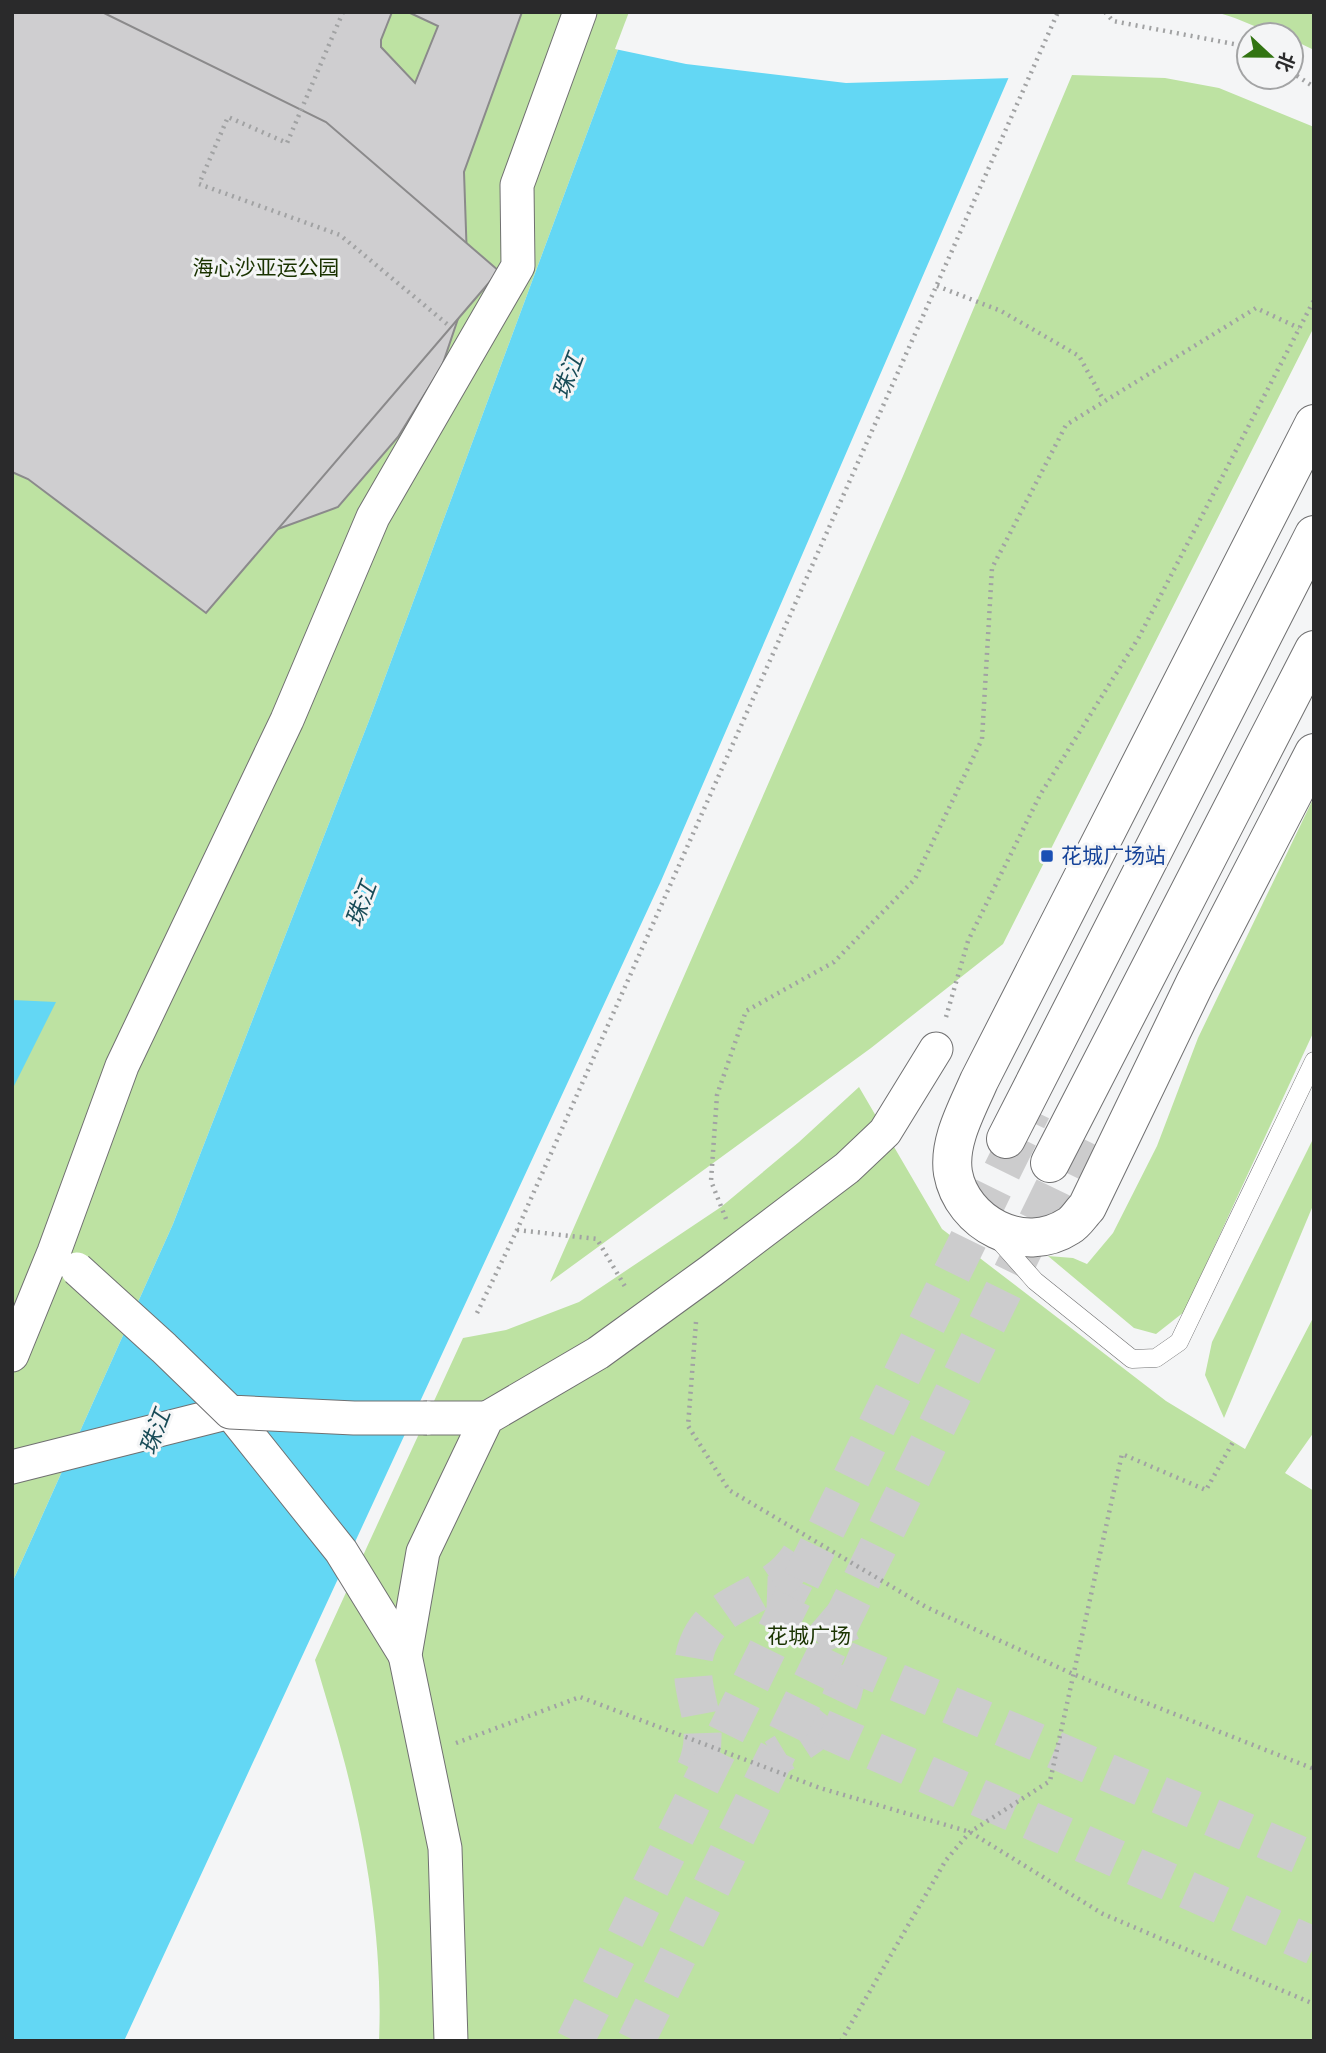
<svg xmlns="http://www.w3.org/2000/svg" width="1326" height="2053" font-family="'Titillium Web','Noto Sans SC',sans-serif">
  <rect width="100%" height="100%" fill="#f4f5f6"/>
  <g fill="#bde2a2">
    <path d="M12 12H632L370 718 173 1224 12 1583Z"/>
    <path d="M1213 12H1314V50L1291 39V35C1264 35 1240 16 1213 12Z"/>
    <path d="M1072 75 1165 78 1219 88 1314 127V327L1003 944 871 1048 550 1282 903 476Z"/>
    <path d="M1314 797V1031L1184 1312 1156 1334 1134 1328 1048 1256 1073 1258 1087 1264 1113 1233 1157 1146 1198 1038Z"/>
    <path d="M859 1087 942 1229 1166 1401 1245 1449 1314 1316V1432L1285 1473 1314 1491V2041H379C383 1949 368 1853 345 1764 336 1729 325 1695 315 1660L463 1338 506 1330 579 1302 721 1207 799 1142Z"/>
    <path d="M1314 1137V1203L1224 1418 1205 1375 1212 1342Z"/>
  </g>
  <g fill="#63d7f4">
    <path d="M632 12H1037L661 881 124 2041H12V1583L173 1224 370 718Z"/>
    <path d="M12 1000 56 1002 12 1090Z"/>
  </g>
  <path fill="#f4f5f6" d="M629 12H1040L1012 78 846 83 686 64 615 49Z"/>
  <g fill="#cfced0" stroke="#8b8a8b" stroke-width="2">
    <path d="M12 12H392L381 40V47L415 83 438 26 408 12H522L464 172 468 289 442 366 398 437 338 507 256 537 133 425 12 362Z"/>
    <path d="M12 12H102L326 122 499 271 206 613 28 479 12 472Z"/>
  </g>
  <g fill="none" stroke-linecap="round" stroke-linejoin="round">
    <g stroke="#cccccd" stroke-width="38" stroke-dasharray="38 19" stroke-linecap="butt">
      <path d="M767 1595C824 1597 869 1658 834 1711 820 1733 797 1744 775 1758"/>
      <path d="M845 1660 1314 1861"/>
      <path d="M822 1728 1314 1946"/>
      <path d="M695 1770C718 1721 680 1688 698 1644 712 1608 747 1602 776 1581 787 1573 797 1562 804 1549"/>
      <path d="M575 2041 1032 1110"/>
      <path d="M636 2041 1080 1134"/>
    </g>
    <defs>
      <path id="lane" d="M997 1238 1035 1281 1132 1359 1156 1358 1179 1342 1314 1061"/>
      <g id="street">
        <path d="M12 1355 54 1252 122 1066 287 720 373 517 518 266 517 185 580 12"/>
        <path d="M427 1418H487"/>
        <path d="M12 1467 230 1412 341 1551 405 1655"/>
        <path d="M451 2041 445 1848 405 1655 423 1552 487 1418 598 1353 711 1271 847 1168 885 1132 936 1049"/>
      </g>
      <g id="secondary">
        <path d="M1314 424 979 1081C967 1109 948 1142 953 1173 962 1223 1023 1256 1069 1226 1076 1222 1081 1213 1087 1207L1195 983 1314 753"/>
        <path d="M1006 1139 1314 535"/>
        <path d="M1050 1163 1314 650"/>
      </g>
    </defs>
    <use href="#lane" stroke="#707071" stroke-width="19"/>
    <use href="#street" stroke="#707071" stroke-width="35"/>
    <use href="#secondary" stroke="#707071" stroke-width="40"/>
    <g stroke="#a1a2a3" stroke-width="4.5" stroke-dasharray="2 5" stroke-linecap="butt">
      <path d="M343 12 287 143 228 117 199 184 340 235 447 324"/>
      <path d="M1105 12 1113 21 1239 45 1249 50"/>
      <path d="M1291 72 1314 87"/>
      <path d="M937 286 1001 311 1079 356 1104 401"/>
      <path d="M946 1017 968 941 1040 795 1139 637 1314 300"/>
      <path d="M726 1219 711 1181 717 1095 746 1011 834 962 915 879 982 739 992 568 1066 425 1256 308 1299 328"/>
      <path d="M517 1230 597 1239 627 1290"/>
      <path d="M477 1313 517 1230 1058 12"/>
      <path d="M696 1322 688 1426 729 1490 926 1607 1073 1674 1314 1769"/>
      <path d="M456 1743 580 1697 820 1788 970 1832 1103 1914 1314 2004"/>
      <path d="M841 2041 946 1860 970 1832 1050 1781 1122 1454 1206 1490 1233 1442"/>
    </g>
    <use href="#lane" stroke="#fff" stroke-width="18"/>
    <use href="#street" stroke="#fff" stroke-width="33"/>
    <use href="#secondary" stroke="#fff" stroke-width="38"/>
    <defs>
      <path id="street-bridge" d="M77 1269 164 1348 230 1412 354 1418H427"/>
    </defs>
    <use href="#street-bridge" stroke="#707071" stroke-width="35" stroke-linecap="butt"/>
    <use href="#street-bridge" stroke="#fff" stroke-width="33"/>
  </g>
  <rect fill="#1a4fb4" stroke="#f4f5f6" stroke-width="2.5" x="1040" y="849" width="14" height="14" rx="3.5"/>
  <g text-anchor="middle" stroke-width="6" stroke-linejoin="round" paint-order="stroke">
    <g font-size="21" fill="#1a3300" stroke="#f4f5f6">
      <text x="266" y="275">海心沙亚运公园</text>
      <text x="809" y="1643">花城广场</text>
    </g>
    <g font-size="21" fill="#164399" stroke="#f4f5f6" text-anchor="start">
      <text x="1061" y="863">花城广场站</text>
    </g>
    <g font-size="23" font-style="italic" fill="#194c58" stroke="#f4f5f6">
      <text transform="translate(568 376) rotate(-69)" y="8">珠江</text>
      <text transform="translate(361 904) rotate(-69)" y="8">珠江</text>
      <text transform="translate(155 1432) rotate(-69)" y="8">珠江</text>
    </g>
  </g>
  <rect width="1326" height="2053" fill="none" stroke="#2a2a2b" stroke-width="28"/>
  <g transform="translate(1270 56) rotate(112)"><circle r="33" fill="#f4f5f6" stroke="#a3a4a5" stroke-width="2"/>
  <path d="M0-5L12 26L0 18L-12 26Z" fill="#327412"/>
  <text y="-10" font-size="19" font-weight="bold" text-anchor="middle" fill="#2a2a2b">北</text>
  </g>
</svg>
